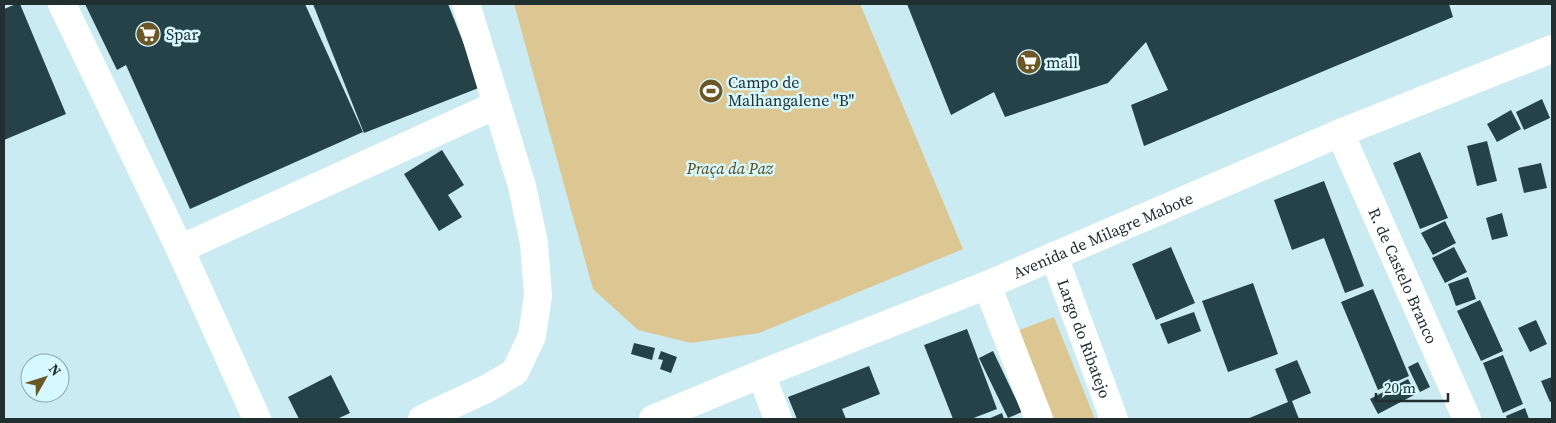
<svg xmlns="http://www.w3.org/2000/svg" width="1556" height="423" font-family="'Source Serif 4',serif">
  <rect width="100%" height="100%" fill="#c9ebf1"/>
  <g fill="#dcc792">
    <path d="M514 4H860L963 249 759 333 691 343 638 330 593 289Z"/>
    <path d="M1054 317 1095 419H1054L1017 331Z"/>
  </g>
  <g fill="#254248">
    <path d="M16 4H20L66 114 4 140V9Z"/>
    <path d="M85 4H305L363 132 190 209 126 65 117 70Z"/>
    <path d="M313 4H448L481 87 364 133Z"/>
    <path d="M907 4H1449L1453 17 1144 146 1131 105 1168 90 1146 42 1108 83 1005 117 994 92 951 115Z"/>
    <path d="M1542 99 1550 118 1524 130 1516 112Z"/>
    <path d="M1511 110 1521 129 1497 142 1487 124Z"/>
    <path d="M1487 141 1497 181 1477 186 1467 146Z"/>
    <path d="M442 150 464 185 448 195 462 217 439 231 404 174Z"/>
    <path d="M1420 152 1448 218 1420 229 1393 163Z"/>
    <path d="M1541 163 1547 188 1524 193 1518 168Z"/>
    <path d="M1324 181 1364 286 1345 293 1324 238 1292 250 1274 200Z"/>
    <path d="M1502 213 1508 236 1492 240 1486 218Z"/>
    <path d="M1445 221 1456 243 1433 255 1421 233Z"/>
    <path d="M1171 247 1195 303 1156 320 1132 264Z"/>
    <path d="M1454 247 1467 272 1445 283 1432 258Z"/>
    <path d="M1468 277 1476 299 1456 306 1448 284Z"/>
    <path d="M1253 283 1278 354 1228 372 1202 301Z"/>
    <path d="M1373 289 1409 376 1378 390 1341 302Z"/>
    <path d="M1480 300 1503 351 1481 361 1457 311Z"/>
    <path d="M1194 312 1201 331 1168 344 1160 324Z"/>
    <path d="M1536 320 1547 344 1530 352 1518 328Z"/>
    <path d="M967 329 997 409 971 419H953L924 345Z"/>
    <path d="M634 343 655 348 652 360 631 354Z"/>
    <path d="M661 351 677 357 671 373 660 369 663 360 658 359Z"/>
    <path d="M993 351 1022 412 1008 418 979 358Z"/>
    <path d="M1503 355 1523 404 1503 413 1483 363Z"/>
    <path d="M1297 360 1311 393 1292 401 1299 419H1247L1288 402 1275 369Z"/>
    <path d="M1418 362 1430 387 1420 392 1408 367Z"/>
    <path d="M869 366 880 394 842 409 846 419H797L788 397Z"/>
    <path d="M331 375 350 413 337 419H299L288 397Z"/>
    <path d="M1552 377V401L1550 402 1541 381Z"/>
    <path d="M1408 379 1416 394 1378 414 1370 399Z"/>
    <path d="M1525 408 1529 419H1507L1506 416Z"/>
    <path d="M1002 413 1004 419H988Z"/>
  </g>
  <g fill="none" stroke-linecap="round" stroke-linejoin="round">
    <g stroke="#fff" stroke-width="28">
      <path d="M62 4 180 249 257 419"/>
      <path id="s1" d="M1340 133 1467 419"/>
      <path d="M180 249 496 105"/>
      <path id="s2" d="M1054 256 1114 419"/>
      <path d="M987 285 1039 419"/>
      <path d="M761 374 778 419"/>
      <path d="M422 419 486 389 515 372 532 336 538 296 534 243 522 186 466 4"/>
      <path id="s3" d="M653 419 761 374 987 285 1340 133 1552 49"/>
    </g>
  </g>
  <defs>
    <symbol id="supermarket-disc" viewBox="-11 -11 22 22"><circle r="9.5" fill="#6b5826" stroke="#d6f8ff"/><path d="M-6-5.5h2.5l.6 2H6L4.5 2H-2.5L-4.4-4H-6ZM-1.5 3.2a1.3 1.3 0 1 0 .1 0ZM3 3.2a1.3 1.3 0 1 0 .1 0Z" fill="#fff"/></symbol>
    <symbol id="stadium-disc" viewBox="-11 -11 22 22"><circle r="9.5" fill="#6b5826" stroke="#d6f8ff"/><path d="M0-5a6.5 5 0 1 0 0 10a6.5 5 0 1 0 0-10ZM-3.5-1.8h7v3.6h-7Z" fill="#fff"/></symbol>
  </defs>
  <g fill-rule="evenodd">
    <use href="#supermarket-disc" x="134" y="20" width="28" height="28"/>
    <use href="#supermarket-disc" x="1015" y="48" width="28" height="28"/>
    <use href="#stadium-disc" x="697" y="77" width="28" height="28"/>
  </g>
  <g text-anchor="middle" stroke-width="5" stroke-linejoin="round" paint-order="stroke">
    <g font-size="16" fill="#222f31" stroke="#d6f8ff" text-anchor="start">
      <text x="166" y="40">Spar</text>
      <text x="1046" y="68">mall</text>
      <text x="728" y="88">Campo de<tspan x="728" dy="18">Malhangalene "B"</tspan></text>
    </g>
    <g font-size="16" font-style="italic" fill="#594610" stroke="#d6f8ff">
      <text x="730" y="174">Praça da Paz</text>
    </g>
    <g font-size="16" fill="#222f31" stroke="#d6f8ff">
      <text dy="6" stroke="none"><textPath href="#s3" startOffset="486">Avenida de Milagre Mabote</textPath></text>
      <text dy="6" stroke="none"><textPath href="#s1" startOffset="156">R. de Castelo Branco</textPath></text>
      <text dy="6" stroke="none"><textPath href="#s2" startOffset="88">Largo do Ribatejo</textPath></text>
    </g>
  </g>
  <rect width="1556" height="423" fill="none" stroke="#222f31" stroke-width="10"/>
  <g transform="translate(45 378) rotate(51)"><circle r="24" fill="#d6f8ff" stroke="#8ea8ad"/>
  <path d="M0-4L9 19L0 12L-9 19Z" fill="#6b5826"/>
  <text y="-8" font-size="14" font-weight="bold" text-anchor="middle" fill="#222f31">N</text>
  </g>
  <path d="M1376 393v8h72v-8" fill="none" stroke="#222f31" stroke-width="2.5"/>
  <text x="1384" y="393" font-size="15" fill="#222f31" stroke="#d6f8ff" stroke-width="4" paint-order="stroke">20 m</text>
</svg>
